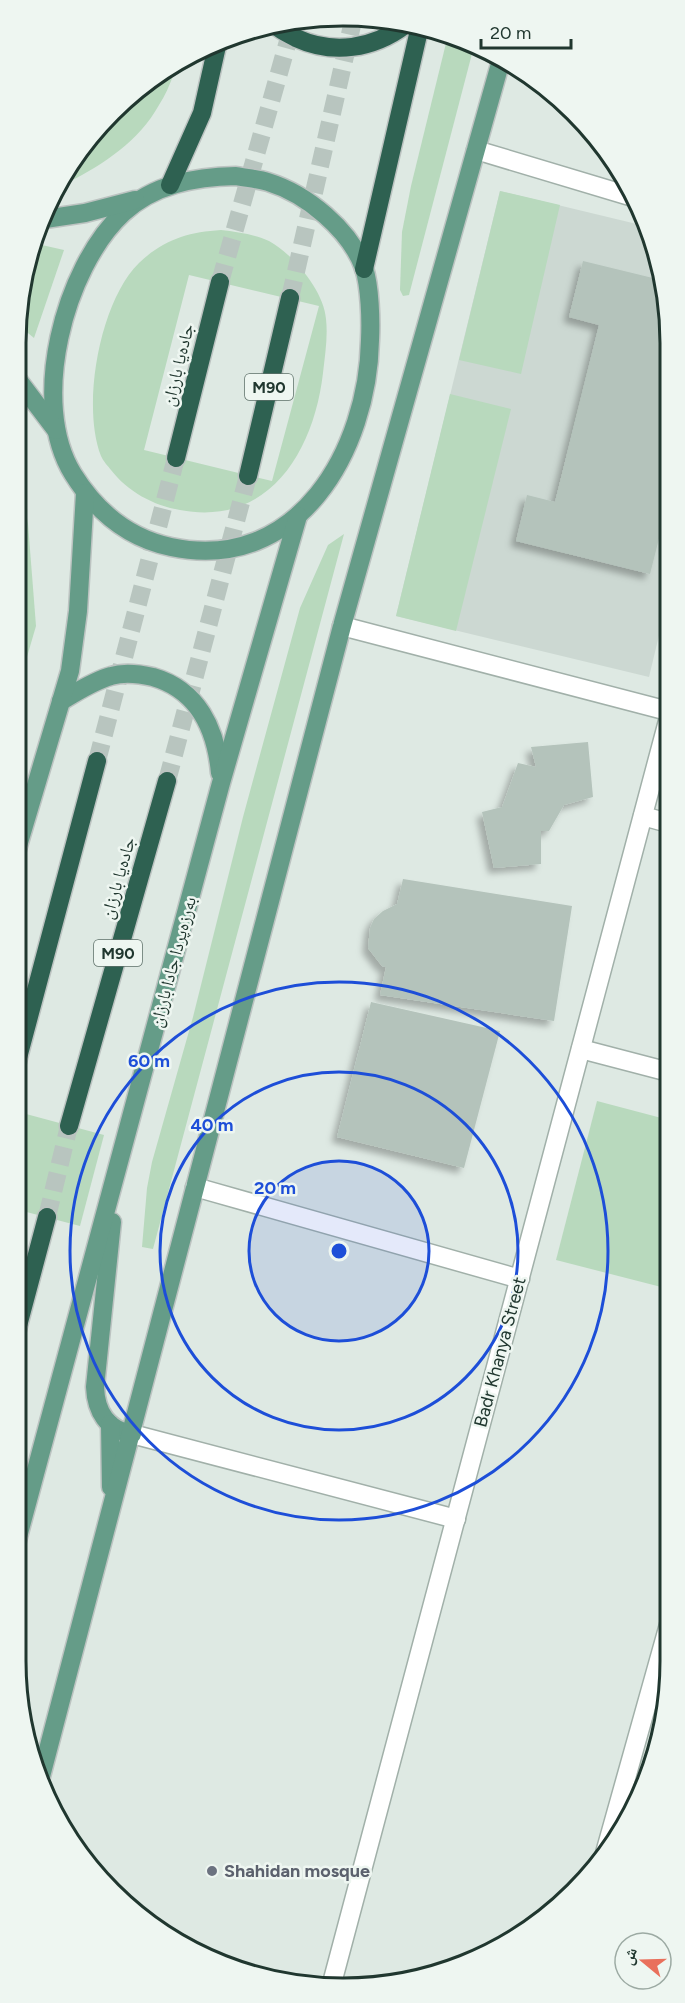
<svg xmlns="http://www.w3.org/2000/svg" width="685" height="2003" font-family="Figtree,'Noto Naskh Arabic',sans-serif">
  <defs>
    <filter id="shadow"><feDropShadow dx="-5.5" dy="5.5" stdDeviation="3" flood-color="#0004"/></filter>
  </defs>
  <rect width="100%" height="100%" fill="#dee9e3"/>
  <path fill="#ccd8d2" d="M500 191 645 226 667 299 668 598 649 677 396 616Z"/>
  <g fill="#b8d9bd" fill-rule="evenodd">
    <path d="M448 35 474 46 409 295 403 296 400 290 402 232 411 186Z"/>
    <path d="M165 71 173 76C169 86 165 96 159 105 139 141 104 164 69 182L63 183 82 143Z"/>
    <path d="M500 191 560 205 521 374 459 360Z"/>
    <path d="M221 230C237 232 254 234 269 241 293 254 324 291 326 319 328 337 325 355 323 373 314 451 269 527 180 510 154 506 127 491 111 470 108 466 103 461 101 456 81 405 100 301 139 263 163 240 188 232 221 230ZM189 275 319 306 272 481 144 450Z"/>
    <path d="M33 243 64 250 34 338 17 324 26 258Z"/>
    <path d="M450 394 511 409 456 631 396 616Z"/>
    <path d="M15 465 18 468 28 524 36 626 15 698Z"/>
    <path d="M344 534 153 1249 142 1247 147 1188 152 1162 193 1017 243 817 300 608 328 545Z"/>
    <path d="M597 1101 669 1120V1289L556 1260Z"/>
    <path d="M15 1111 104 1135 80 1226 15 1209Z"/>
  </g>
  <g fill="#b4c3bb" filter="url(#shadow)">
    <path d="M583 261 661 280 667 299 668 503 650 574 516 541 527 495 555 502 599 325 569 317Z"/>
    <path d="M588 742 593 797 564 805 549 831H541V864L494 868 482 812 502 807 518 763 536 767 531 747Z"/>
    <path d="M403 879 572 906 554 1021 380 995 386 967 382 966 368 948 370 928 374 919 383 911 397 904Z"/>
    <path d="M371 1002 500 1031 464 1168 337 1137Z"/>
  </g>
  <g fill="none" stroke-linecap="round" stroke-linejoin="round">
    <g stroke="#b8c5bf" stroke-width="18" stroke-dasharray="18 9" stroke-linecap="butt">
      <path d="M220 282 294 20"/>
      <path d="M290 298 353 21"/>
      <path d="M97 761 176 458"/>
      <path d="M167 781 248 476"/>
      <path d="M47 1217 69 1126"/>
    </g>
    <defs>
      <g id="minor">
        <path d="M476 150 636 198"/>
        <path d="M342 626 668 711"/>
        <path d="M643 816 668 823"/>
        <path d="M581 1049 669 1072"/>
        <path d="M195 1187 520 1279"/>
        <path d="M132 1434 456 1519"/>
        <path d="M605 1853 670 1621"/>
        <path d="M332 1983 668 721"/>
      </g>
      <g id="major">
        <path d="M236 176C246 178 258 179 268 182 307 194 350 230 364 268 370 287 371 320 370 340 368 449 299 574 171 547 128 538 96 511 73 474 29 403 64 268 123 213 154 184 195 177 236 176Z"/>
        <path d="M45 219 85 213 135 200"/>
        <path d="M15 376 56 430"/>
        <path d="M61 701C77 692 93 681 111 676 124 672 140 674 153 677 198 690 216 729 220 773"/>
        <path d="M15 856 70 671 78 611 85 493"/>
        <path d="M112 1222 95 1387C96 1411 107 1430 132 1434"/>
        <path d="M110 1424 111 1487"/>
        <path d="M15 1548 221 783 298 516"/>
        <path d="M39 1784 342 626 502 57"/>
      </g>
      <g id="highway">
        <path d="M276 26C282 31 289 34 296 38 333 55 373 49 405 25"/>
        <path d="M170 185 202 113 217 46"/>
        <path d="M364 269 420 26"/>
        <path d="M176 458 220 282"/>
        <path d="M248 476 290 298"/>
        <path d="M15 1069 97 761"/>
        <path d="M69 1126 167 781"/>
        <path d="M15 1337 47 1217"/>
      </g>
    </defs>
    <use href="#minor" stroke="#a1b0a9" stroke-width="21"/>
    <use href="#major" stroke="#bcc3c1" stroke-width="21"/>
    <use href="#highway" stroke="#bcc3c1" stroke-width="21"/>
    <use href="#minor" stroke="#fff" stroke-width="18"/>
    <use href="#major" stroke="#659c88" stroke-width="18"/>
    <use href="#highway" stroke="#2e6151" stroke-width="18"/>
  </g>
  <circle cx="339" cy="1251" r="90" fill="#1d4ed8" fill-opacity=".12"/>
  <g fill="none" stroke="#1d4ed8" stroke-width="3">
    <circle cx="339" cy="1251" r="90"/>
    <circle cx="339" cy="1251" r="179"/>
    <circle cx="339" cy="1251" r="269"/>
  </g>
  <circle fill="#6b7280" stroke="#eef6f1" stroke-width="2" cx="212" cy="1871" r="6"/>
  <g text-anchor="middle" stroke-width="5" stroke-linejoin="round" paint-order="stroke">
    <g fill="#eef6f1" stroke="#5e7069" stroke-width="1.5">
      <rect x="245" y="374" width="48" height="26" rx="4.5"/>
      <rect x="94" y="940" width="48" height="26" rx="4.5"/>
    </g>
    <g font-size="16" font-weight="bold" fill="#20372f">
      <text x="269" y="393">M90</text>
      <text x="118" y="959">M90</text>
    </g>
    <g font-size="18" fill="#20372f" stroke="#eef6f1">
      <text transform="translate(178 365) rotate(-76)" y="6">جادەیا بارزان</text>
      <text transform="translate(118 878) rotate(-74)" y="6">جادەیا بارزان</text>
      <text transform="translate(173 962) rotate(-75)" y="6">بەرزەپردا جادا بارزان</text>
      <text transform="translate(500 1352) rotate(-75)" y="6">Badr Khanya Street</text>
    </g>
    <g font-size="18" font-weight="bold" fill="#5b616d" stroke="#eef6f1" text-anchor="start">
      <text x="224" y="1877">Shahidan mosque</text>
    </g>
  </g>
  <path d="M0 0H685V2003H0ZM343 26H343A317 317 0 0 1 660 343V1661A317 317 0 0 1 343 1978H343A317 317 0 0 1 26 1661V343A317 317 0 0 1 343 26Z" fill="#eef6f1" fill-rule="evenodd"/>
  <path fill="none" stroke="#20372f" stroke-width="3" d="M343 26H343A317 317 0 0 1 660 343V1661A317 317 0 0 1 343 1978H343A317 317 0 0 1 26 1661V343A317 317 0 0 1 343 26Z"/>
  <circle cx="339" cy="1251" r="9" fill="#1d4ed8" stroke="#eef6f1" stroke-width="3"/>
  <g font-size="18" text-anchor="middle" font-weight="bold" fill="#1d4ed8" stroke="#eef6f1" stroke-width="5" stroke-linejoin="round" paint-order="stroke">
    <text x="149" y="1067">60 m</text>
    <text x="212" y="1131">40 m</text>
    <text x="275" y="1194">20 m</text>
  </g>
  <g transform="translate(643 1961) rotate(289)"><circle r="28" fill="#eef6f1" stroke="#9caaa3" stroke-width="1.5"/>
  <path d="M0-4.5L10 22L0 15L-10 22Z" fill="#e9705c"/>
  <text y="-9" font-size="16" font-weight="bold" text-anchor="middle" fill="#20372f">ش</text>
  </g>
  <path d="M481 39v9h90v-9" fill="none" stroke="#20372f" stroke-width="3"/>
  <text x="490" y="39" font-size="18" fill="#20372f" stroke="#eef6f1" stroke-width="4.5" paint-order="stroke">20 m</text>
</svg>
